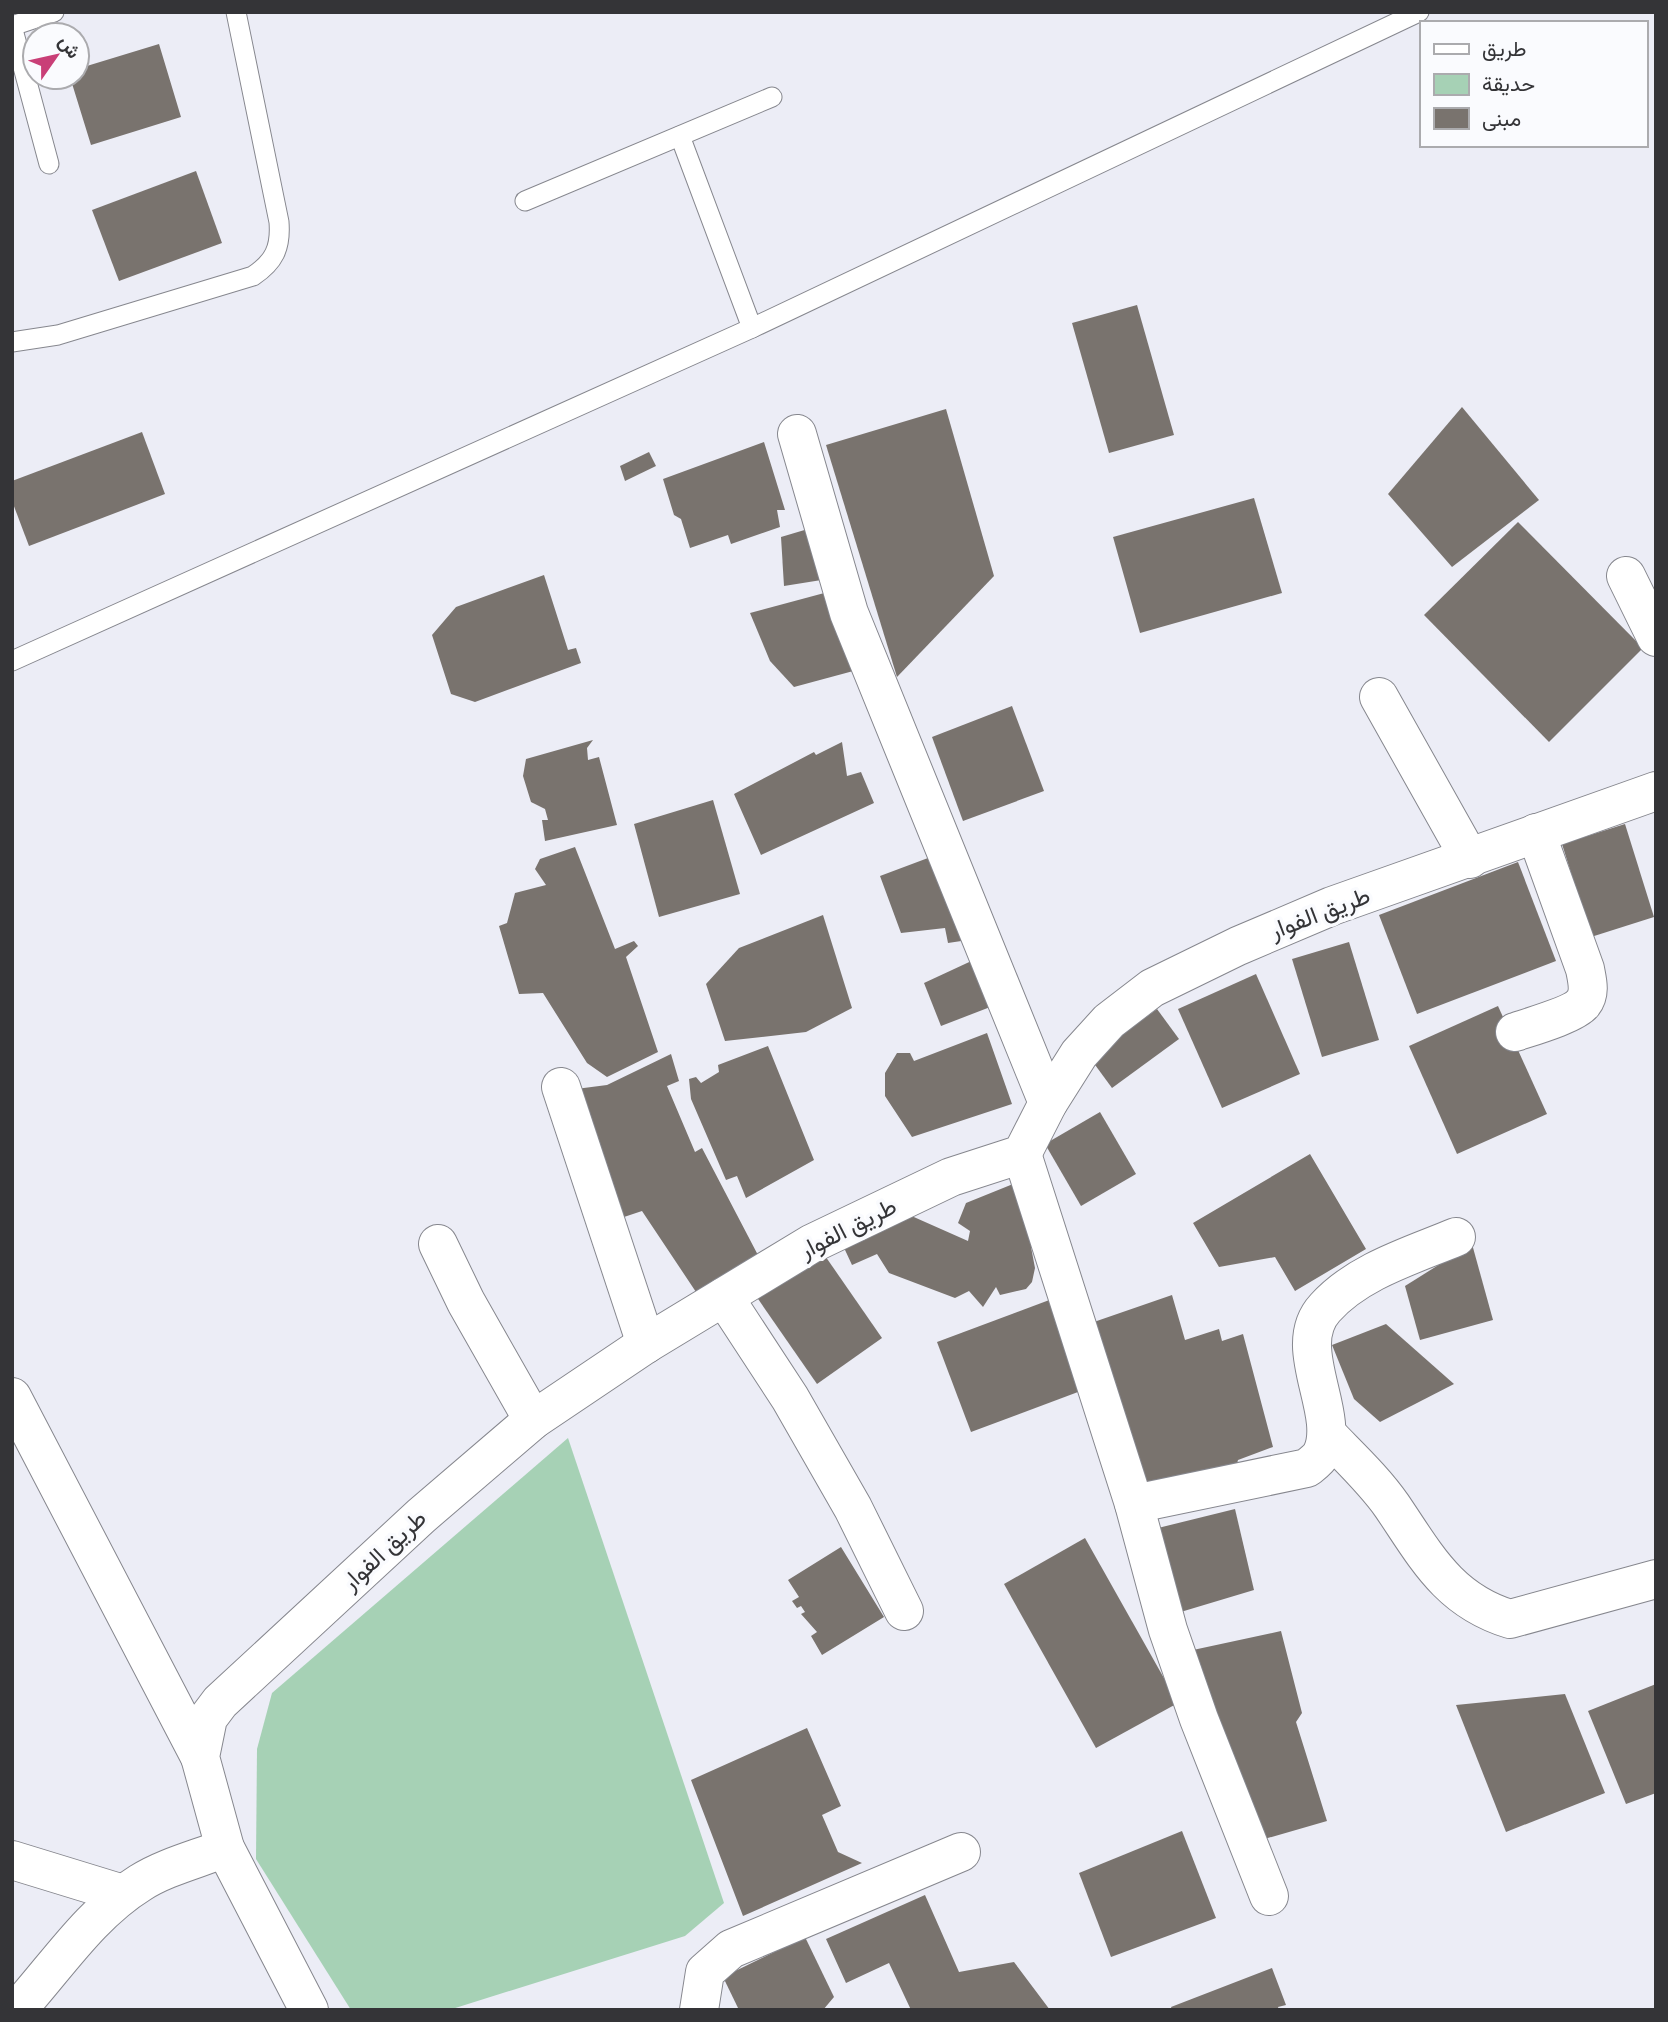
<svg xmlns="http://www.w3.org/2000/svg" width="1668" height="2022" font-family="'Titillium Web',Vazirmatn,sans-serif">
  <rect width="100%" height="100%" fill="#ecedf6"/>
  <path fill="#a6d1b5" d="M568 1438 724 1903 685 1936 449 2010H351L256 1859 257 1749 272 1693Z"/>
  <g fill="#79736e">
    <path d="M159 44 181 117 91 145 70 77H77V69Z"/>
    <path d="M196 171 222 243 119 281 92 210Z"/>
    <path d="M1137 305 1174 435 1109 453 1072 323Z"/>
    <path d="M1462 407 1539 500 1452 567 1388 494Z"/>
    <path d="M946 409 994 576 897 677 826 445Z"/>
    <path d="M142 432 165 494 29 546 12 501V481Z"/>
    <path d="M764 442 785 510H777L780 527 731 544 728 535 690 548 681 519 674 515 663 479Z"/>
    <path d="M649 452 656 466 625 481 620 466Z"/>
    <path d="M1254 498 1282 593 1140 633 1113 537Z"/>
    <path d="M1518 522 1643 648 1549 742 1424 615Z"/>
    <path d="M818 526 834 578 784 586 781 537Z"/>
    <path d="M544 575 568 650 576 648 581 663 475 702 451 694 432 635 456 607Z"/>
    <path d="M828 592 857 670 794 687 770 661 750 613Z"/>
    <path d="M1012 706 1044 791 963 821 932 737Z"/>
    <path d="M593 740 587 748 588 760 599 757 617 825 545 841 542 820H548L545 809 531 802 523 776 526 759Z"/>
    <path d="M842 742 847 776 861 772 874 803 761 855 734 794 814 752 816 755Z"/>
    <path d="M713 800 740 894 659 917 634 824Z"/>
    <path d="M1625 824 1654 917 1591 937 1562 844Z"/>
    <path d="M575 847 615 949 634 941 638 946 626 957 658 1052 607 1077 587 1063 543 993 519 994 499 926 507 923 515 893 546 885 535 869 540 859Z"/>
    <path d="M936 855 968 940 948 943 945 928 901 933 880 876Z"/>
    <path d="M1518 862 1556 961 1417 1014 1379 915Z"/>
    <path d="M823 915 852 1008 806 1032 725 1041 706 984 739 948Z"/>
    <path d="M1349 942 1379 1040 1322 1057 1292 959Z"/>
    <path d="M980 957 998 1004 941 1026 924 983Z"/>
    <path d="M1256 974 1300 1074 1222 1108 1178 1009Z"/>
    <path d="M1498 1006 1547 1114 1457 1154 1409 1046Z"/>
    <path d="M1157 1009 1179 1039 1112 1088 1090 1058Z"/>
    <path d="M987 1033 1012 1104 912 1137 885 1096V1073L897 1053H910L914 1061Z"/>
    <path d="M768 1046 814 1160 746 1198 737 1176 726 1180 691 1099 689 1079 696 1077 701 1083 719 1072 718 1065Z"/>
    <path d="M671 1054 679 1081 667 1086 695 1152 702 1148 760 1259 698 1295 642 1211 624 1217 576 1089 607 1085Z"/>
    <path d="M1100 1112 1136 1174 1081 1206 1045 1144Z"/>
    <path d="M1310 1154 1366 1249 1295 1291 1275 1257 1219 1267 1193 1223Z"/>
    <path d="M1023 1180 1037 1243 1031 1247 1035 1268 1032 1282 1026 1289 1000 1295 996 1287 983 1307 969 1291 955 1298 889 1273 877 1254 852 1265 839 1237 898 1210 968 1241 970 1231 958 1223 966 1203Z"/>
    <path d="M1472 1244 1493 1320 1420 1340 1405 1286Z"/>
    <path d="M821 1250 882 1338 817 1384 756 1296Z"/>
    <path d="M1172 1295 1185 1340 1219 1329 1222 1341 1243 1334 1273 1447 1238 1460 1235 1471 1137 1491 1091 1323Z"/>
    <path d="M1052 1299 1086 1389 971 1432 937 1342Z"/>
    <path d="M1386 1324 1454 1384 1380 1422 1354 1399 1332 1345Z"/>
    <path d="M1235 1509 1254 1590 1174 1614 1154 1529Z"/>
    <path d="M1085 1538 1178 1703 1096 1748 1004 1584Z"/>
    <path d="M841 1547 884 1617 822 1655 811 1636 817 1632 801 1614 805 1612 801 1606 797 1608 792 1601 799 1597 788 1580Z"/>
    <path d="M1281 1631 1302 1713 1296 1722 1327 1821 1254 1842 1193 1650Z"/>
    <path d="M1656 1684V1793L1626 1804 1588 1711Z"/>
    <path d="M1565 1694 1605 1793 1506 1832 1456 1705Z"/>
    <path d="M807 1728 841 1806 822 1815 838 1852 862 1863 743 1916 691 1780Z"/>
    <path d="M1182 1831 1216 1918 1111 1957 1079 1873Z"/>
    <path d="M925 1895 959 1972 1014 1962 1050 2010H911L889 1963 846 1983 826 1939Z"/>
    <path d="M805 1937 834 1997 823 2010H739L723 1977Z"/>
    <path d="M1272 1968 1286 2005 1278 2007 1279 2010H1172L1171 2007Z"/>
  </g>
  <g fill="none" stroke-linecap="round" stroke-linejoin="round">
    <defs>
      <g id="service">
        <path d="M12 26 49 164"/>
        <path d="M12 26 54 12"/>
        <path d="M680 136 752 328"/>
        <path d="M525 201 772 97"/>
        <path d="M12 342 58 335 253 276C274 262 281 248 279 222L236 12"/>
        <path d="M12 661 752 328 1419 12"/>
      </g>
      <g id="minor">
        <path d="M797 434 849 613 1048 1103"/>
        <path d="M1626 576 1656 637"/>
        <path d="M1379 697 1470 859"/>
        <path d="M1515 1032C1530 1027 1575 1014 1583 1003 1591 993 1587 980 1585 969L1536 833"/>
        <path d="M561 1087 646 1344"/>
        <path d="M1022 1154 1134 1504 1168 1630 1199 1719 1269 1896"/>
        <path d="M438 1244 466 1302 533 1420"/>
        <path d="M724 1297 790 1398 853 1508 904 1611"/>
        <path d="M12 1397 200 1757"/>
        <path d="M1327 1434C1349 1457 1374 1480 1392 1506 1426 1556 1448 1600 1510 1619L1656 1579"/>
        <path d="M1134 1504 1307 1468C1312 1464 1319 1459 1322 1453 1341 1412 1289 1347 1325 1308 1358 1271 1413 1255 1456 1237"/>
        <path d="M12 1860 123 1894"/>
        <path d="M17 2010C56 1967 90 1914 140 1883 165 1867 198 1859 225 1848"/>
        <path d="M309 2010 225 1848 200 1757 208 1718 220 1702 421 1516 533 1420 646 1344 811 1244 951 1177 1022 1154 1048 1103 1079 1054 1109 1021 1152 988 1238 946 1332 906 1656 791"/>
        <path d="M699 2010 705 1972 731 1949 961 1852"/>
      </g>
    </defs>
    <use href="#service" stroke="#86878e" stroke-width="21"/>
    <use href="#minor" stroke="#86878e" stroke-width="40"/>
    <use href="#service" stroke="#fff" stroke-width="19"/>
    <use href="#minor" stroke="#fff" stroke-width="38"/>
  </g>
  <g text-anchor="middle" stroke-width="7" stroke-linejoin="round" paint-order="stroke">
    <g font-size="24" fill="#343437" stroke="#fafbfe">
      <text transform="translate(1320 913) rotate(-21)" y="8">طريق الفوار</text>
      <text transform="translate(848 1228) rotate(-27)" y="8">طريق الفوار</text>
      <text transform="translate(384 1550) rotate(-43)" y="8">طريق الفوار</text>
    </g>
  </g>
  <rect width="1668" height="2022" fill="none" stroke="#343437" stroke-width="28"/>
  <rect x="1420" y="21" width="228" height="126" fill="#fafbfe" stroke="#ababae" stroke-width="2"/>
  <rect x="1434" y="44" width="35" height="10" fill="#ffffff" stroke="#ababae" stroke-width="2"/>
  <text x="1482" y="56" font-size="21" fill="#343437">طريق</text>
  <rect x="1434" y="74" width="35" height="21" fill="#a6d1b5" stroke="#ababae" stroke-width="2"/>
  <text x="1482" y="91" font-size="21" fill="#343437">حديقة</text>
  <rect x="1434" y="108" width="35" height="21" fill="#79736e" stroke="#ababae" stroke-width="2"/>
  <text x="1482" y="126" font-size="21" fill="#343437">مبنى</text>
  <g transform="translate(56 56) rotate(56)"><circle r="33" fill="#fafbfe" stroke="#ababae" stroke-width="2"/>
  <path d="M0-5L12 26L0 18L-12 26Z" fill="#c93f77"/>
  <text y="-10" font-size="19" font-weight="bold" text-anchor="middle" fill="#343437">ش</text>
  </g>
</svg>
